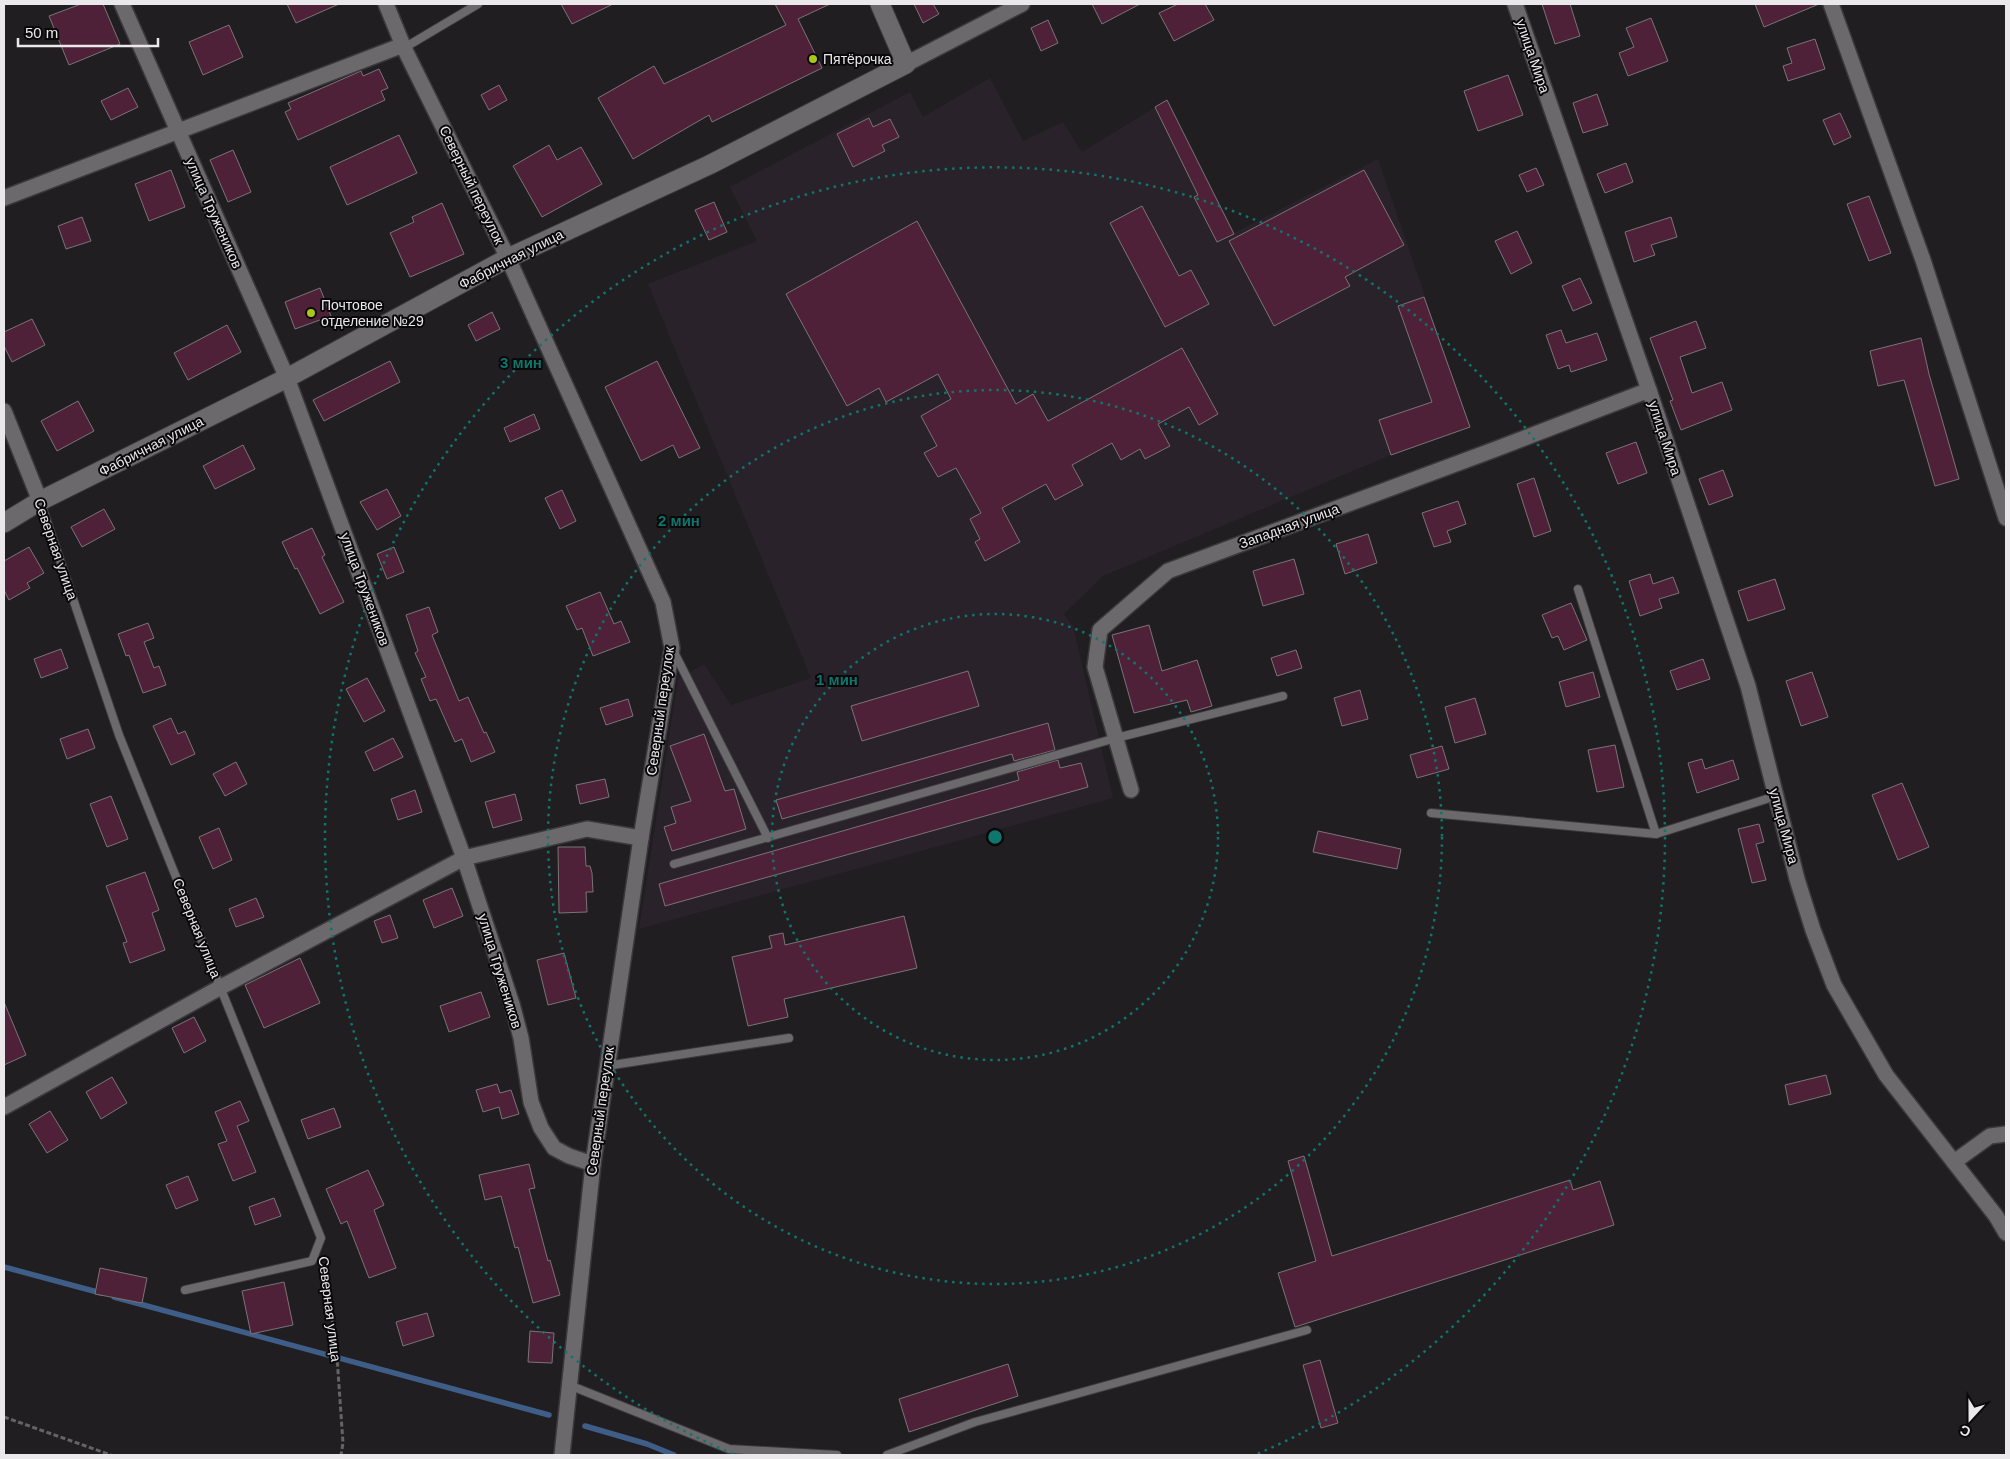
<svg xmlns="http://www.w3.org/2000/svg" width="2010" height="1459" font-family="Arial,sans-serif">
  <rect width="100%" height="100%" fill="#201e21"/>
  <path fill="#29222a" d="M990 78 1023 141 1063 122 1082 152 1167 100 1234 233 1378 159 1470 427 1391 455 1103 576 1064 614 1073 626 1113 798 639 929 678 679 704 664 731 705 811 678 648 284 757 241 730 187 910 92 923 117Z"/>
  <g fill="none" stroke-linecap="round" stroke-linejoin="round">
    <g stroke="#3e5e87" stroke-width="5.5">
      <path d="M4 1267 101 1293"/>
      <path d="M114 1297 549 1415"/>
      <path d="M585 1426 647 1444 674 1455"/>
    </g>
  </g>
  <g fill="#4f2138" stroke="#797476">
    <path d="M81 4H103L120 44 69 65 49 16Z"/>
    <path d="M287 4H339L296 23Z"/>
    <path d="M561 4H613L572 24Z"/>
    <path d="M775 4H830L798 19 822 68 712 122 709 115 633 159 598 98 654 66 664 84 786 25Z"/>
    <path d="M914 4H933L939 14 923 23Z"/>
    <path d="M1092 4H1140L1102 24Z"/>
    <path d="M1178 4H1205L1214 20 1174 41 1159 13Z"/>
    <path d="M1542 4H1570L1580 36 1555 44Z"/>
    <path d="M1755 4H1819L1764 27Z"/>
    <path d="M1651 18 1668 61 1628 76 1619 53 1634 47 1626 28Z"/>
    <path d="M1048 20 1058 43 1041 51 1031 28Z"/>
    <path d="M229 25 243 57 203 75 189 42Z"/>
    <path d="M1815 39 1825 69 1788 81 1783 66 1792 63 1787 48Z"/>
    <path d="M379 69 388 88 381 91 385 100 298 140 285 112 291 109 288 103 361 71 363 76Z"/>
    <path d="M1508 75 1523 115 1478 131 1464 91Z"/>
    <path d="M499 85 507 100 489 110 481 95Z"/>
    <path d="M128 88 138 107 111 120 101 101Z"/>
    <path d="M1597 94 1608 125 1583 133 1573 103Z"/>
    <path d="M1167 100 1234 234 1217 242 1194 197 1198 195 1155 107Z"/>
    <path d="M1840 113 1851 137 1834 145 1823 120Z"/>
    <path d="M869 118 873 127 890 119 899 137 882 145 885 151 853 167 837 134Z"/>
    <path d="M399 135 417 173 347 205 330 167Z"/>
    <path d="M549 145 557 160 581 147 602 184 542 217 513 166Z"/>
    <path d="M233 150 251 192 228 202 210 160Z"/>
    <path d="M1626 163 1633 182 1605 193 1597 174Z"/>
    <path d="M1536 168 1544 185 1527 192 1519 175Z"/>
    <path d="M171 170 185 207 149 221 135 184Z"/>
    <path d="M1364 170 1404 245 1345 277 1350 286 1274 326 1229 241Z"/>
    <path d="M1869 196 1891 253 1869 261 1847 204Z"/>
    <path d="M714 202 727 232 709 240 695 210Z"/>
    <path d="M442 203 464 254 410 277 390 233 414 222 412 217Z"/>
    <path d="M1142 206 1179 276 1191 270 1209 304 1165 327 1110 223Z"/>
    <path d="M82 217 91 241 66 249 58 226Z"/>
    <path d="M1671 217 1677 237 1651 245 1655 255 1634 262 1625 232Z"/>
    <path d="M917 221 1016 404 1033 394 1048 421 1182 348 1218 414 1199 425 1189 407 1158 424 1170 446 1145 459 1140 449 1121 460 1112 443 1072 465 1083 485 1055 500 1046 484 1002 508 1020 542 985 561 975 542 980 539 970 519 981 513 956 468 938 477 924 453 937 446 921 416 951 399 938 374 886 402 879 388 847 406 786 294Z"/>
    <path d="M1517 231 1532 263 1511 274 1495 241Z"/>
    <path d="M1580 278 1592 303 1573 311 1562 286Z"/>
    <path d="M320 288 331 316 295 329 285 302Z"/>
    <path d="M1424 297 1470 427 1391 455 1379 420 1432 402 1398 306Z"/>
    <path d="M492 312 500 329 476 341 468 325Z"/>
    <path d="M32 319 45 345 12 362 4 346V332Z"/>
    <path d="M1696 321 1706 348 1680 357 1692 393 1722 382 1732 410 1681 430 1670 401 1673 400 1650 338Z"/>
    <path d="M227 325 241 352 188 380 174 353Z"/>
    <path d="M1561 330 1566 343 1597 333 1607 360 1571 372 1569 365 1558 369 1546 335Z"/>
    <path d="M1921 338 1929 374 1959 479 1935 486 1904 380 1878 386 1870 351Z"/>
    <path d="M390 361 400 382 324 421 313 400Z"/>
    <path d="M657 361 700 448 679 458 673 445 641 461 605 387Z"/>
    <path d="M78 401 94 431 57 451 41 421Z"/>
    <path d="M534 414 540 429 510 442 504 428Z"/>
    <path d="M1636 442 1647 473 1618 484 1606 453Z"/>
    <path d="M243 445 255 469 215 489 203 466Z"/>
    <path d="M1723 470 1733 496 1709 505 1699 479Z"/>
    <path d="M1534 478 1551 531 1534 537 1517 484Z"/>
    <path d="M387 489 401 516 377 530 360 502Z"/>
    <path d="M562 490 576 521 560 529 545 498Z"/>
    <path d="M1458 501 1466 524 1447 531 1451 542 1434 547 1422 513Z"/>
    <path d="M104 509 115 529 82 547 71 527Z"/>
    <path d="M312 528 325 555 322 557 344 602 320 614 297 568 295 569 282 542Z"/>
    <path d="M1368 534 1377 563 1345 574 1336 544Z"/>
    <path d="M29 547 44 573 27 583 30 588 9 600 4 590V561Z"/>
    <path d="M394 547 404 572 387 579 377 554Z"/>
    <path d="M1294 559 1304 594 1263 606 1253 571Z"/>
    <path d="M1650 574 1653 584 1673 577 1679 593 1659 599 1662 608 1640 616 1629 581Z"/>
    <path d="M1775 579 1785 609 1748 621 1738 591Z"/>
    <path d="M600 592 614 624 621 621 630 642 593 656 582 628 577 630 566 606Z"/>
    <path d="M1571 603 1587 640 1564 650 1558 636 1552 638 1542 615Z"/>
    <path d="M429 607 438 632 432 635 459 701 468 697 484 733 486 732 495 752 471 762 462 739 455 742 436 699 430 701 421 679 426 677 415 653 418 651 406 615Z"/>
    <path d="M148 623 154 638 144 642 154 668 159 666 166 685 143 693 129 655 126 656 118 634Z"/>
    <path d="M1149 625 1162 671 1197 660 1212 706 1191 712 1187 700 1134 713 1112 635Z"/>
    <path d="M61 649 68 668 41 678 34 659Z"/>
    <path d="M1296 650 1302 668 1277 676 1271 658Z"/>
    <path d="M1703 659 1710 679 1677 690 1670 671Z"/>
    <path d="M968 671 979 706 862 741 851 706Z"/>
    <path d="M1593 672 1600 697 1566 707 1559 682Z"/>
    <path d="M1812 672 1828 717 1801 726 1786 681Z"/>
    <path d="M367 678 385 711 364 722 346 689Z"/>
    <path d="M1360 690 1368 719 1342 726 1334 698Z"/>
    <path d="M1475 698 1486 734 1455 743 1445 707Z"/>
    <path d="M628 699 633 716 606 725 600 708Z"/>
    <path d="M171 718 178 734 185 731 195 754 171 765 153 726Z"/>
    <path d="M1048 723 1055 750 1014 761 1012 754 782 819 776 800Z"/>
    <path d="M88 729 95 748 67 759 60 739Z"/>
    <path d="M704 734 725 791 734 789 746 829 672 851 664 827 676 823 671 807 691 801 670 746Z"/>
    <path d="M393 738 403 757 374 771 365 752Z"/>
    <path d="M1615 745 1624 787 1597 792 1588 750Z"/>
    <path d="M1442 746 1449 769 1417 778 1410 755Z"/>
    <path d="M1702 759 1705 769 1733 760 1739 779 1697 793 1688 763Z"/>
    <path d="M1058 760 1060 768 1081 763 1088 787 665 906 659 884 1019 780 1017 772Z"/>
    <path d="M236 762 247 784 225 796 213 774Z"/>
    <path d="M605 779 609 797 580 804 576 785Z"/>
    <path d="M1902 783 1929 847 1898 860 1872 795Z"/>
    <path d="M415 790 422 812 398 820 391 799Z"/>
    <path d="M515 794 522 820 493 828 485 802Z"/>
    <path d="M111 796 128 839 107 847 90 804Z"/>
    <path d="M1759 824 1764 842 1756 844 1766 880 1752 883 1738 829Z"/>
    <path d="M219 828 232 860 213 869 199 837Z"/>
    <path d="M1318 831 1401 849 1397 869 1313 852Z"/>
    <path d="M558 847H585L586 866H590L592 873 593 892H586L587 912 559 913Z"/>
    <path d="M145 872 159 910 152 913 165 950 130 963 123 943 127 942 106 886Z"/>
    <path d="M452 888 463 916 434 928 423 900Z"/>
    <path d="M256 898 264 917 236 927 229 909Z"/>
    <path d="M390 915 398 938 382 943 374 921Z"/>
    <path d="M904 916 917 968 784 999 788 1017 748 1026 732 957 772 948 769 936 783 933 785 945Z"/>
    <path d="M564 953 576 998 548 1005 537 960Z"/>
    <path d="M300 958 320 1003 264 1028 245 985Z"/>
    <path d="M481 992 490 1017 449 1032 440 1006Z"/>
    <path d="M4 1002 26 1055 4 1065Z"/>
    <path d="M194 1017 206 1041 184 1053 172 1028Z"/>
    <path d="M1826 1075 1831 1094 1789 1105 1785 1085Z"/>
    <path d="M112 1077 127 1103 101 1119 86 1092Z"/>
    <path d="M497 1084 500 1093 511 1090 519 1114 502 1119 499 1107 483 1112 476 1090Z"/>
    <path d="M240 1101 249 1121 237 1126 256 1172 233 1181 218 1144 227 1141 215 1112Z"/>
    <path d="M334 1108 341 1127 308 1139 301 1120Z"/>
    <path d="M50 1111 68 1140 47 1153 29 1124Z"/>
    <path d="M1304 1156 1332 1256 1570 1180 1573 1190 1600 1181 1614 1225 1295 1327 1278 1273 1316 1261 1288 1161Z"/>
    <path d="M529 1164 535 1188 529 1189 548 1261 550 1260 560 1295 533 1303 518 1247 515 1248 501 1196 485 1200 479 1175Z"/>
    <path d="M368 1170 384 1205 374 1210 396 1268 369 1278 347 1221 341 1224 326 1189Z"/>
    <path d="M188 1176 198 1200 176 1209 166 1185Z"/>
    <path d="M274 1198 281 1216 255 1225 249 1207Z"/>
    <path d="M100 1268 147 1278 142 1303 95 1294Z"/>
    <path d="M284 1282 293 1325 251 1334 242 1291Z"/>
    <path d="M427 1313 434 1336 403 1346 396 1322Z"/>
    <path d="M530 1331 554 1333 552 1363 528 1362Z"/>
    <path d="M1320 1360 1338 1423 1321 1428 1303 1365Z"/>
    <path d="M1008 1364 1018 1396 909 1432 899 1399Z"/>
  </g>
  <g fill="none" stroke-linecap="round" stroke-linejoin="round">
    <defs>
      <g id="service">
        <path d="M404 48 478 4"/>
        <path d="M40 501 119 735 321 1238 312 1261 185 1290"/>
        <path d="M1578 589 1656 834"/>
        <path d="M673 650 768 838"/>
        <path d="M1431 813 1656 834 1776 796"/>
        <path d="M674 864 1116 738 1283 696"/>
        <path d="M606 1066 789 1038"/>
        <path d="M569 1385 729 1449 837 1455"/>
        <path d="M887 1455 975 1422 1307 1330"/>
      </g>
      <g id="minor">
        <path d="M122 4 287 378 464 858 512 1004 521 1038 531 1102 541 1128 554 1148 569 1156 593 1164"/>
        <path d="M386 4 404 48 508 258 663 602 672 648 641 838 593 1164 562 1455"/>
        <path d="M1515 4 1649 390 1748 686 1797 879 1813 930 1834 985 1886 1075 1996 1216 2006 1233"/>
        <path d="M1831 4 1923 260 2006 518"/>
        <path d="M906 64 1022 4"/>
        <path d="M4 198 403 45"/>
        <path d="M4 411 40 501"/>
        <path d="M1131 790 1095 667 1100 630 1168 571 1496 449 1649 390"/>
        <path d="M4 1107 221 987 464 858 587 829 641 838"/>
        <path d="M1954 1162 1990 1136 2006 1134"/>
      </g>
      <path id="tertiary" d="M4 523 40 501 287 378 508 258 709 165 906 64 880 4"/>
    </defs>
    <use href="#service" stroke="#3b393c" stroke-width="10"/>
    <use href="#minor" stroke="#3b393c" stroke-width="18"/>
    <use href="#tertiary" stroke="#3b393c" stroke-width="21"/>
    <g stroke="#656366" stroke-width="3" stroke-dasharray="5 2.5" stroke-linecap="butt">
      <path d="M325 1265 337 1357 343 1443 341 1455"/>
      <path d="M4 1417 111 1455"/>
    </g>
    <use href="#service" stroke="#6c696c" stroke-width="8"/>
    <use href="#minor" stroke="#6c696c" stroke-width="15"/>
    <use href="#tertiary" stroke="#6c696c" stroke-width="19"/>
  </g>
  <g fill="none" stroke="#0f766e" stroke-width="2.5" stroke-dasharray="2.5 5">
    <circle cx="995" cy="837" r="223"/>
    <circle cx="995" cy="837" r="447"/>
    <path d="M733 1454A670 670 0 1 1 1257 1454"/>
  </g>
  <g fill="#aac719" stroke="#09080a" stroke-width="2">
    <circle cx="813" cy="59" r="5"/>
    <circle cx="311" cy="313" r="5"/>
  </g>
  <g text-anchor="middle" stroke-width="4" stroke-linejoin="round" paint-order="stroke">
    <g font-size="14" fill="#eae8eb" stroke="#09080a">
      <text transform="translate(1533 56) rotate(71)" y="5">улица Мира</text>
      <text transform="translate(472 185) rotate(64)" y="5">Северный переулок</text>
      <text transform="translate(214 213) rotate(66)" y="5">улица Тружеников</text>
      <text transform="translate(511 259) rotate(-27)" y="5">Фабричная улица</text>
      <text transform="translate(1665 438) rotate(72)" y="5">улица Мира</text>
      <text transform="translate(151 446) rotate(-27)" y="5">Фабричная улица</text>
      <text transform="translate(1289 526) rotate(-20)" y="5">Западная улица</text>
      <text transform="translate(56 549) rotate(71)" y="5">Северная улица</text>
      <text transform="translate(365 589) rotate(70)" y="5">улица Тружеников</text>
      <text transform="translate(660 711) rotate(-82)" y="5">Северный переулок</text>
      <text transform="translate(1784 826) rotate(75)" y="5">улица Мира</text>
      <text transform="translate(197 928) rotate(68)" y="5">Северная улица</text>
      <text transform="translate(500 971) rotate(73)" y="5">улица Тружеников</text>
      <text transform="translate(600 1111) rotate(-82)" y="5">Северный переулок</text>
      <text transform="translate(330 1309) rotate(83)" y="5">Северная улица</text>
    </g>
    <g font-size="14" fill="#eae8eb" stroke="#09080a" text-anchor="start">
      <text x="823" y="64">Пятёрочка</text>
      <text x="321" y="310">Почтовое<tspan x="321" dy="16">отделение №29</tspan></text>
    </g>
  </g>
  <circle cx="995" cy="837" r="8" fill="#0f766e" stroke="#09080a" stroke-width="2.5"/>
  <g font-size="15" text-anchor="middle" font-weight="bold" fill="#0f766e" stroke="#09080a" stroke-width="4" stroke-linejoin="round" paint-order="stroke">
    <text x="521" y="368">3 мин</text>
    <text x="679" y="526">2 мин</text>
    <text x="837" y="685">1 мин</text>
  </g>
  <rect width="2010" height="1459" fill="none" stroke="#eae8eb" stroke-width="10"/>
  <g transform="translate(1970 1419) rotate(201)" stroke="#09080a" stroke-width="4" paint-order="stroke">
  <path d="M0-4L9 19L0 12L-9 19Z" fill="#eae8eb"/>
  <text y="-8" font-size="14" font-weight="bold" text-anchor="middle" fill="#eae8eb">С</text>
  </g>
  <path d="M18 38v8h140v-8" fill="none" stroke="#eae8eb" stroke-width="2.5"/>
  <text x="25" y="38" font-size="15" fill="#eae8eb" stroke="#09080a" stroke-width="4" paint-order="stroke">50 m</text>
</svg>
